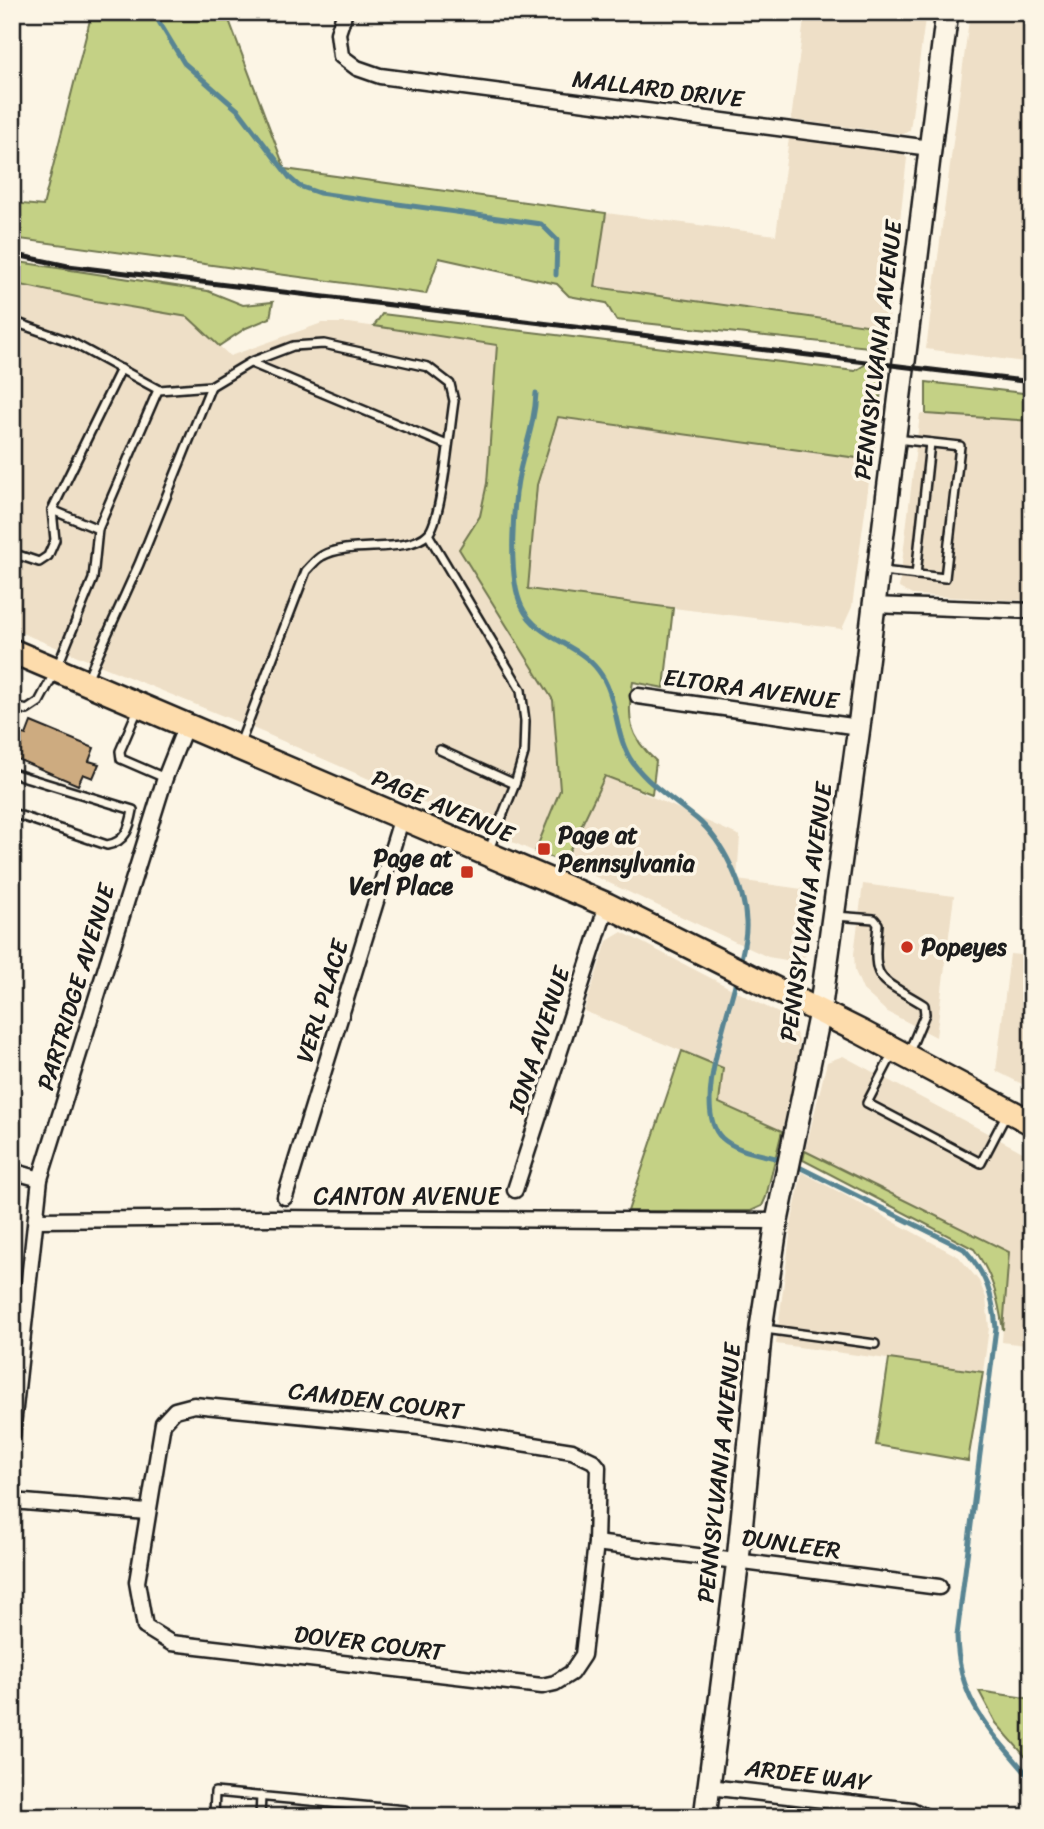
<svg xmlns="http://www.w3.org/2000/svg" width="1044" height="1829" font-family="Sriracha,sans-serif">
  <rect width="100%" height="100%" fill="#fcf5e5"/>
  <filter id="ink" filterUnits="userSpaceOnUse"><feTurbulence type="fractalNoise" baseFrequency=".0143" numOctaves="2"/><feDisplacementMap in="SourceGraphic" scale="14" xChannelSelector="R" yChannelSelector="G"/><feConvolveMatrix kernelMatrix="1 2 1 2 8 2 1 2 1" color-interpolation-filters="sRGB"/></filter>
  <g filter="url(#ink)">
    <g fill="#eedfc7">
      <path d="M805 12H926L910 130 904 134 791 120Z"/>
      <path d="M970 12H1032V363L926 349Z"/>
      <path d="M789 138 903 154 907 158 888 328 595 287 606 213 776 235Z"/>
      <path d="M12 283 95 301 188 317 230 356 322 323H349L497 344 487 483 480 516 459 549 553 700 560 790 535 852 262 732 12 629Z"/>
      <path d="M920 414 1032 421V601L912 595 899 588Z"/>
      <path d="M558 417 872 460 852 607 842 629 528 590 537 485Z"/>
      <path d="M605 776 740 836 737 880 816 891 810 946 805 956 797 962 768 957 564 862Z"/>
      <path d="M863 884 954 896 936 1037 886 1011 863 990 855 971 854 954Z"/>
      <path d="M622 932 784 1016 794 1028 799 1041 798 1059 782 1131 719 1103 723 1068 584 1011 607 941Z"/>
      <path d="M1010 954 1032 956V1089L996 1071Z"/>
      <path d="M843 1056 1032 1157V1346L1002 1342 1008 1252 805 1151 827 1062Z"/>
      <path d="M802 1172 959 1257 979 1281 986 1298 989 1328 983 1372 776 1344 792 1220Z"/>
    </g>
    <g fill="#c4d185" stroke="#707650" stroke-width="2">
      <path d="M92 12H226L285 169 606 213 595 287 888 328 887 349 616 320 606 303 569 296 557 284 439 258 426 294 12 238V203L43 206Z"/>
      <path d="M12 261 208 291 243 305 273 302 270 318 246 328 219 346 188 317 95 301 12 283Z"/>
      <path d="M382 314 855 371 866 364 884 367 872 460 558 417 537 485 528 589 673 608 664 688 633 682C626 718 629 737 656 761L652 794 605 776 564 862 535 852 560 790 553 700 459 549 480 516 487 483 497 345 374 326Z"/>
      <path d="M926 382 1032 394V421L926 414Z"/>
      <path d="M682 1051 723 1068 719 1103 782 1131 766 1197 762 1206 751 1211H628Z"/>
      <path d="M805 1151 1009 1252 1003 1330C998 1298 993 1275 974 1249L803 1160Z"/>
      <path d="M889 1359 983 1372 968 1461 876 1445Z"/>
      <path d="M979 1691 1032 1699V1764L996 1723Z"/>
    </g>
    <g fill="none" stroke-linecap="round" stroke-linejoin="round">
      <g stroke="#598593" stroke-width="5">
        <path d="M153 12 184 63 239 111 290 178 299 186 319 193 541 224 557 240 556 275"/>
        <path d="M536 393C535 421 526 444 520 470 513 503 507 577 522 607 537 639 578 643 598 670 619 697 613 735 633 763 650 786 675 801 697 819 723 841 745 887 746 922 747 936 743 950 740 963"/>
        <path d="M737 976C729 1015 691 1110 722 1138 737 1152 763 1154 783 1160"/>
        <path d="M795 1165 964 1249C986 1273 993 1296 996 1328L957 1635C958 1703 991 1731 1032 1780"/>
      </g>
    </g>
    <path fill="#cdab80" stroke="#1c1c1c" stroke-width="2" d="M31 722 94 748 89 761 99 764 93 778 83 774 78 785 17 759 21 748 12 744 17 732 26 735Z"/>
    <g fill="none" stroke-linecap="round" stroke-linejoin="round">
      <defs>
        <g id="lane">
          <path d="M12 321 71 342 159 390 211 386 251 362 293 346 324 344 428 367 450 384 454 401C450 425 442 521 428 534 406 555 350 540 322 556 316 559 311 566 306 571L239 746"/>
          <path d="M251 363 447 445"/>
          <path d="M52 510 98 529"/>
          <path d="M428 534 521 690 525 721 524 753 515 784 440 750"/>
          <path d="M12 553 39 562 48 556 55 540 52 510 121 369"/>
          <path d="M882 571 945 578 960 446 896 439"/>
          <path d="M916 575 930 443"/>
          <path d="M87 679 139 564 211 386"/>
          <path d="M12 706 27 710 39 702 56 670 93 579 98 529 158 390"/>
          <path d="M138 709 120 751 121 759 165 778"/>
          <path d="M12 773 133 810C130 827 126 842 107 845L12 813"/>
          <path d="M488 852 515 784"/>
          <path d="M836 916 874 919 878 924C872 984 877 976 924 1005L925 1014 909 1052"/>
          <path d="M893 1053 867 1103 981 1163 1007 1113"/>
          <path d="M765 1329 875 1344"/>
          <path d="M214 1817 215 1792 405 1810 412 1817"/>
          <path d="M260 1817 261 1796"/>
        </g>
        <g id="street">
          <path d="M345 12 338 33 341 56 357 68 380 76 930 148"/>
          <path d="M873 605 1032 611"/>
          <path d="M638 696 859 727"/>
          <path d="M12 1171 40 1179"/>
          <path d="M515 1190 607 905"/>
          <path d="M285 1197 402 817"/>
          <path d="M36 1220 271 1218 777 1221"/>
          <path d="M194 1405 419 1427 572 1451 593 1461 598 1467 596 1543 583 1655 571 1673 555 1683 542 1686 171 1643 145 1627 137 1582 163 1423 175 1410Z"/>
          <path d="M12 1435 40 1179 165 778 186 725"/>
          <path d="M12 1501 147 1512"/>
          <path d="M596 1543 939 1587"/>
          <path d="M709 1787 912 1810 926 1817"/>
        </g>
        <path id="secondary" d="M705 1817 738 1560 761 1328 777 1221 820 1012 859 727 947 12"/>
        <path id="primary" d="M12 651 607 905 861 1032 1032 1123"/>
      </defs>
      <use href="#lane" stroke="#1c1c1c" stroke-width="12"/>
      <use href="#street" stroke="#1c1c1c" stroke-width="19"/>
      <use href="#secondary" stroke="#1c1c1c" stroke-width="26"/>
      <use href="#primary" stroke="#1c1c1c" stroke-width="28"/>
      <use href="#lane" stroke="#fcf5e5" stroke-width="7"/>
      <use href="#street" stroke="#fcf5e5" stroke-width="14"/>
      <use href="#secondary" stroke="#fcf5e5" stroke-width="21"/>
      <use href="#primary" stroke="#fddcac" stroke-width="23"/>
      <path stroke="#1c1c1c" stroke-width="5" d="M12 254 68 266 1032 382"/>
    </g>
  </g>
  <g fill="#c8321e" stroke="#fcf5e5" stroke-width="2.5">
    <rect x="537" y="842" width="14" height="14" rx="3.5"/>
    <rect x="460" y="865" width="14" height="14" rx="3.5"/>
    <circle cx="907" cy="947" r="7"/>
  </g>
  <g text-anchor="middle" stroke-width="7" stroke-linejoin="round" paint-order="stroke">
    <g font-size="24" fill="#1c1c1c" stroke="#fcf5e5">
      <text transform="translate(658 89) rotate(7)" y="8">MALLARD DRIVE</text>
      <text transform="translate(878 350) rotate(-83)" y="8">PENNSYLVANIA AVENUE</text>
      <text transform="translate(751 689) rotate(8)" y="8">ELTORA AVENUE</text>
      <text transform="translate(443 806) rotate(23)" y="8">PAGE AVENUE</text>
      <text transform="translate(806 912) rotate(-82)" y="8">PENNSYLVANIA AVENUE</text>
      <text transform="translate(76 987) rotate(-73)" y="8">PARTRIDGE AVENUE</text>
      <text transform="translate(322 1001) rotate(-73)" y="8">VERL PLACE</text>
      <text transform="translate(539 1040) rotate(-72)" y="8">IONA AVENUE</text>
      <text x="407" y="1204">CANTON AVENUE</text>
      <text transform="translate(376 1401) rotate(7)" y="8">CAMDEN COURT</text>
      <text transform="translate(719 1473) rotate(-84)" y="8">PENNSYLVANIA AVENUE</text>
      <text transform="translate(791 1544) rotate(8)" y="8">DUNLEER</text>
      <text transform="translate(369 1643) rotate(7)" y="8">DOVER COURT</text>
      <text transform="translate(808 1775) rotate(7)" y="8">ARDEE WAY</text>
    </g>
    <g font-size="24" font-weight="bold" fill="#1c1c1c" stroke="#fcf5e5" text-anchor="start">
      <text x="558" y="843">Page at<tspan x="558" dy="28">Pennsylvania</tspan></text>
      <text x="453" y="866" text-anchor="end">Page at<tspan x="453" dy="28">Verl Place</tspan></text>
      <text x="921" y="955">Popeyes</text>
    </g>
  </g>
  <rect width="1044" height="1829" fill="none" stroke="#fcf5e5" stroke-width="42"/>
  <rect x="21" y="21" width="1002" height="1787" fill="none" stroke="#1c1c1c" stroke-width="2.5" filter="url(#ink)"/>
</svg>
